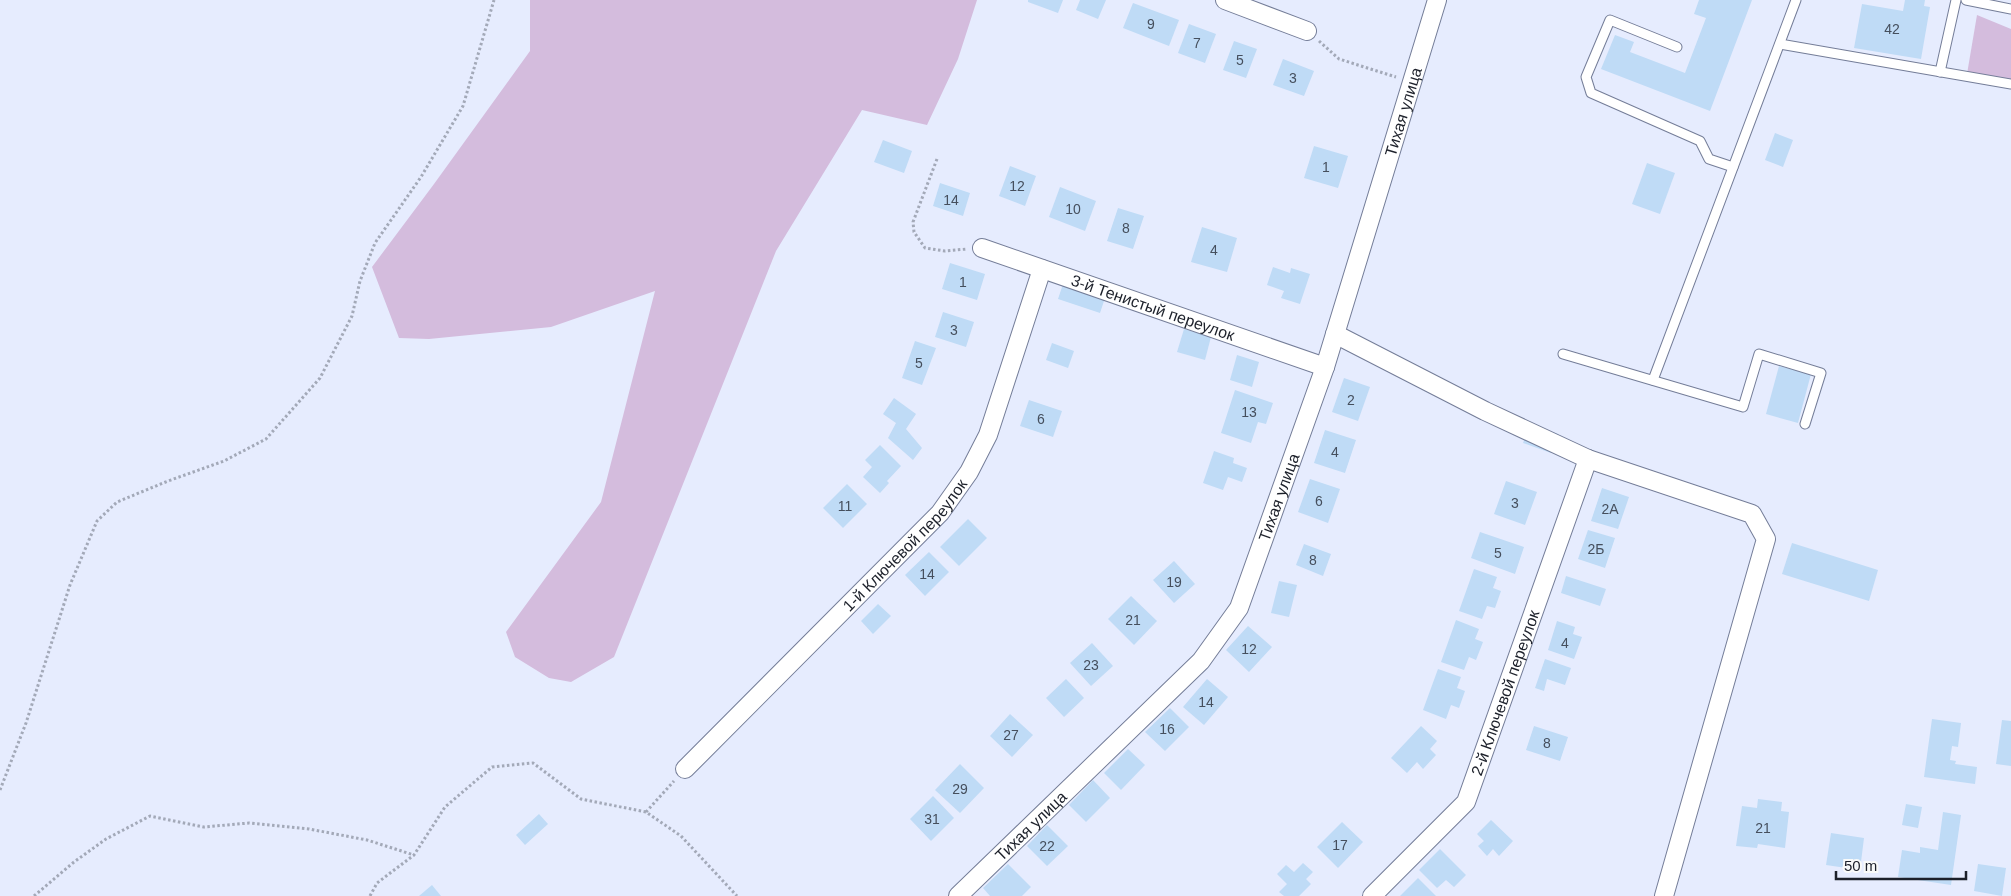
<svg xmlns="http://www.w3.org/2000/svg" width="2011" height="896" font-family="Helvetica,sans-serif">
  <rect width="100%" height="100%" fill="#e6ecfe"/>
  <g fill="#d4bcdd">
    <path d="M530 0H977L958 59 927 125 862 110 776 251 614 657 571 682 549 678 515 657 506 632 601 502 655 291 551 327 429 339 399 338 372 267 434 184 530 51Z"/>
    <path d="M1977 15 2011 29V82L1967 74Z"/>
  </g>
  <g fill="#bfdbf6">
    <path d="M1028 0H1063L1058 13 1028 2Z"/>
    <path d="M1080 0H1106L1098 19 1076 10Z"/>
    <path d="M1699 0H1752L1710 111 1601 69 1615 35 1634 42 1630 52 1685 73 1706 18 1694 14Z"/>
    <path d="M1905 0H1925L1924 6 1930 7 1921 59 1854 48 1862 4 1903 11Z"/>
    <path d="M1133 3 1179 20 1169 46 1123 28Z"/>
    <path d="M1189 24 1216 34 1205 63 1178 53Z"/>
    <path d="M1234 41 1257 49 1246 78 1223 70Z"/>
    <path d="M1283 59 1314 71 1304 96 1273 85Z"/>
    <path d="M1775 133 1793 140 1783 167 1765 160Z"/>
    <path d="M883 140 912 151 904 173 874 162Z"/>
    <path d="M1314 146 1348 156 1338 188 1304 178Z"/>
    <path d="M1647 163 1675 173 1660 214 1632 204Z"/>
    <path d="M1010 166 1036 176 1025 206 999 196Z"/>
    <path d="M940 183 970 193 963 216 933 206Z"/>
    <path d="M1060 187 1096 201 1085 231 1049 217Z"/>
    <path d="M1118 208 1144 216 1133 249 1107 241Z"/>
    <path d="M1202 227 1237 238 1227 272 1191 262Z"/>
    <path d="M950 263 985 274 977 300 942 289Z"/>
    <path d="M1273 267 1290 273 1291 268 1310 274 1300 304 1281 298 1284 291 1267 285Z"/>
    <path d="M1063 284 1105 298 1100 313 1058 299Z"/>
    <path d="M943 312 974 322 966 347 935 337Z"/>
    <path d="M1184 329 1211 337 1205 360 1177 352Z"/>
    <path d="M915 341 936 348 922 385 902 378Z"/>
    <path d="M1052 343 1074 351 1068 368 1046 360Z"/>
    <path d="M1237 355 1259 362 1252 387 1230 380Z"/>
    <path d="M1779 366 1811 374 1798 423 1766 414Z"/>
    <path d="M1344 378 1370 387 1358 421 1332 412Z"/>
    <path d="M1235 390 1273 403 1266 424 1258 422 1251 443 1221 433Z"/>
    <path d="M894 398 916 414 906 429 922 448 913 460 888 438 896 423 883 414Z"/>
    <path d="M1029 400 1062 411 1053 437 1020 426Z"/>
    <path d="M1530 424 1558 434 1551 453 1523 443Z"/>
    <path d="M1325 430 1356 440 1345 473 1314 463Z"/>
    <path d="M880 445 901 466 887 481 889 483 880 493 863 477 872 467 865 460Z"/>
    <path d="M1214 451 1234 458 1233 463 1247 468 1242 482 1228 477 1223 490 1203 483Z"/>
    <path d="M1310 479 1340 489 1328 523 1298 512Z"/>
    <path d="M1506 481 1537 492 1525 525 1494 514Z"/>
    <path d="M847 484 867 504 843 528 823 508Z"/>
    <path d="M1602 488 1629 497 1618 529 1591 521Z"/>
    <path d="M968 519 987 538 959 566 940 547Z"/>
    <path d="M1588 530 1615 538 1605 568 1578 559Z"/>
    <path d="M1480 532 1524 547 1515 574 1471 558Z"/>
    <path d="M1792 543 1878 570 1869 601 1782 574Z"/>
    <path d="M1304 544 1331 554 1323 576 1296 565Z"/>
    <path d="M929 552 949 572 925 596 905 575Z"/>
    <path d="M1174 561 1195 584 1174 603 1153 580Z"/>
    <path d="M1474 569 1497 577 1493 588 1501 591 1495 608 1487 606 1482 619 1459 611Z"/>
    <path d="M1566 576 1606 589 1600 606 1561 593Z"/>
    <path d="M1279 581 1297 585 1289 617 1271 613Z"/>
    <path d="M1131 596 1157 621 1134 645 1108 619Z"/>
    <path d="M878 604 891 616 873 634 861 621Z"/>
    <path d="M1456 620 1479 629 1475 639 1483 642 1476 660 1469 657 1464 670 1441 662Z"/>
    <path d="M1557 621 1575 627 1573 634 1582 637 1574 659 1548 650Z"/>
    <path d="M1248 626 1272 647 1249 672 1226 650Z"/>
    <path d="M1092 643 1113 666 1091 686 1070 663Z"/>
    <path d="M1545 659 1571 668 1565 685 1547 679 1544 691 1535 688Z"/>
    <path d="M1438 669 1461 677 1457 688 1465 691 1459 708 1451 705 1446 719 1423 710Z"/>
    <path d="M1066 679 1084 698 1064 717 1046 698Z"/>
    <path d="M1207 679 1228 697 1204 725 1183 707Z"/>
    <path d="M1170 708 1189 727 1165 751 1145 732Z"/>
    <path d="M1010 714 1033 735 1012 757 990 736Z"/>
    <path d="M1932 719 1961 723 1958 747 1952 746 1950 760 1956 761 1955 764 1977 767 1975 784 1924 777Z"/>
    <path d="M2002 720 2011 721V766L1996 764Z"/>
    <path d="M1421 726 1437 741 1430 749 1436 755 1423 769 1417 762 1407 773 1391 758Z"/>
    <path d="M1534 726 1568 737 1560 761 1526 750Z"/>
    <path d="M1128 749 1145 765 1121 790 1104 773Z"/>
    <path d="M960 764 984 788 960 813 935 790Z"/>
    <path d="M1093 780 1110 798 1086 822 1069 805Z"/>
    <path d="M933 796 954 818 931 841 910 819Z"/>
    <path d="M1758 799 1782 802 1781 811 1789 812 1785 848 1758 844 1757 848 1736 846 1742 806 1757 808Z"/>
    <path d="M1906 804 1922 807 1918 828 1902 825Z"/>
    <path d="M1943 812 1961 815 1951 885 1898 877 1902 850 1920 853V847L1938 850Z"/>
    <path d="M539 814 548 824 525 845 516 835Z"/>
    <path d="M1491 820 1513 841 1499 856 1493 849 1487 856 1478 846 1484 841 1477 834Z"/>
    <path d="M1342 822 1363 842 1338 868 1317 847Z"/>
    <path d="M1047 825 1068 846 1047 866 1027 846Z"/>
    <path d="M1831 833 1864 838 1860 870 1826 865Z"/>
    <path d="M1440 849 1466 875 1454 887 1446 880 1437 888 1419 870Z"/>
    <path d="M1303 863 1313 872 1306 879 1311 884 1299 896H1284L1279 892 1287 884 1277 874 1286 865 1294 872Z"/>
    <path d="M1008 864 1031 887 1022 896H990L983 888Z"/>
    <path d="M1978 864 2006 868 2002 896 1974 891Z"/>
    <path d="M1418 878 1436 896H1400Z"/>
    <path d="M432 885 441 896H419Z"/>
  </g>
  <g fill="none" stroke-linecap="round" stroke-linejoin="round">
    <defs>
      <g id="service">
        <path d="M1966 0 2011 9"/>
        <path d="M1780 44 2011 84"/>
        <path d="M1677 47 1610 20 1586 77 1591 93 1700 141 1709 159 1733 167"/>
        <path d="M1940 72 1956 0"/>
        <path d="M1563 354 1743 407 1759 354 1821 373 1805 424"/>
        <path d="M1653 380 1796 0"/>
      </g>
      <g id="minor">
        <path d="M1225 0 1307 31"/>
        <path id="s1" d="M982 248 1325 367"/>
        <path d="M1335 334 1485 411 1588 459 1752 514 1766 539 1664 896"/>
        <path id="s2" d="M685 769 940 513 969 472 988 435 1042 269"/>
        <path id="s3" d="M958 896 1201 661 1239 608 1325 367 1437 0"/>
        <path id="s4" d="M1372 896 1466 802 1588 459"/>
      </g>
    </defs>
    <use href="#service" stroke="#747d98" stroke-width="11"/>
    <use href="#minor" stroke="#747d98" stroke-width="20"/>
    <g stroke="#a3a9b8" stroke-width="3" stroke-dasharray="2.5 2.5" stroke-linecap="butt">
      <path d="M1319 41 1339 59 1396 77"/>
      <path d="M937 159 913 222 914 232 925 248 945 251 967 249"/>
      <path d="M0 790 26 723 70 585 97 521 117 502 168 481 224 461 266 439 320 378 352 316 360 281 375 243 421 177 463 106 494 0"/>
      <path d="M646 812 674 781"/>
      <path d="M34 896 74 862 106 839 150 816 204 827 249 823 309 829 367 840 414 855"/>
      <path d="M370 896 377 883 414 855 445 807 492 767 533 763 581 799 646 812 681 836 737 896"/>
    </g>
    <use href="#service" stroke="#fff" stroke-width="9"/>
    <use href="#minor" stroke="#fff" stroke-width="18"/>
  </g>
  <g text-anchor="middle" stroke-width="4.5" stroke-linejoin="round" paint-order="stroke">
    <g font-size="14" fill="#454f5d">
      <text x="1151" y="29">9</text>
      <text x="1892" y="34">42</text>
      <text x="1197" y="48">7</text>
      <text x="1240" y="65">5</text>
      <text x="1293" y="83">3</text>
      <text x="1326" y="172">1</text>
      <text x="1017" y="191">12</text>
      <text x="951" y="205">14</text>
      <text x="1073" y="214">10</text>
      <text x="1126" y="233">8</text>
      <text x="1214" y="255">4</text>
      <text x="963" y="287">1</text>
      <text x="954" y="335">3</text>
      <text x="919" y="368">5</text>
      <text x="1351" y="405">2</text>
      <text x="1249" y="417">13</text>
      <text x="1041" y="424">6</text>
      <text x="1335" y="457">4</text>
      <text x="1319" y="506">6</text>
      <text x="1515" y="508">3</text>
      <text x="845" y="511">11</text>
      <text x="1610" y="514">2А</text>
      <text x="1596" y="554">2Б</text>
      <text x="1498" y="558">5</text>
      <text x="1313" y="565">8</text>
      <text x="927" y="579">14</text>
      <text x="1174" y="587">19</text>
      <text x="1133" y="625">21</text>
      <text x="1565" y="648">4</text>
      <text x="1249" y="654">12</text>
      <text x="1091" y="670">23</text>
      <text x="1206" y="707">14</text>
      <text x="1167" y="734">16</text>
      <text x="1011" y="740">27</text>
      <text x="1547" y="748">8</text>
      <text x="960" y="794">29</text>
      <text x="932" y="824">31</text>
      <text x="1763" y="833">21</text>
      <text x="1340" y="850">17</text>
      <text x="1047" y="851">22</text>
    </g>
    <g font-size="16" fill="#1c202a" stroke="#f9faf9">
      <text dy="6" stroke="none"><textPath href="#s3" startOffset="926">Тихая улица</textPath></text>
      <text dy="6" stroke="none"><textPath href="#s1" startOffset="181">3-й Тенистый переулок</textPath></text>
      <text dy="6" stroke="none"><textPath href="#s3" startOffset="521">Тихая улица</textPath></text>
      <text dy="6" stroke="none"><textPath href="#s2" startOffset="314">1-й Ключевой переулок</textPath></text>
      <text dy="6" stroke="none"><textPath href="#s4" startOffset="249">2-й Ключевой переулок</textPath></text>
      <text dy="6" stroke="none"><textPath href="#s3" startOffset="101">Тихая улица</textPath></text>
    </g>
  </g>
  <path d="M1836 871v8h130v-8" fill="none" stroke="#1c202a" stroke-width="2.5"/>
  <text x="1844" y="871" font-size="15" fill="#1c202a" stroke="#f9faf9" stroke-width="4" paint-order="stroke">50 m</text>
</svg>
